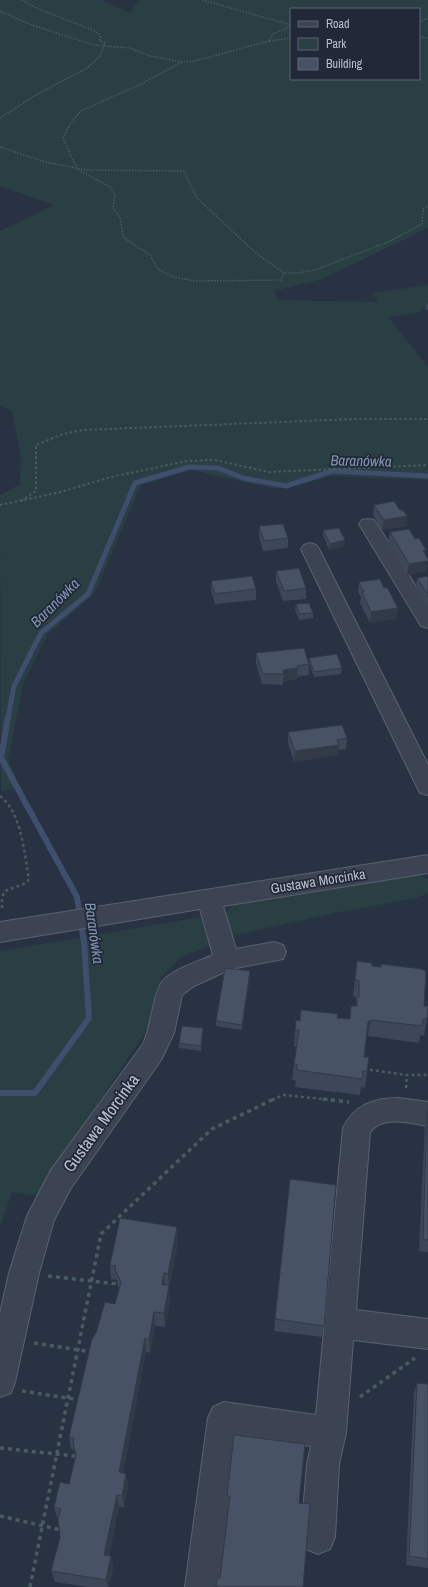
<svg xmlns="http://www.w3.org/2000/svg" width="428" height="1587" font-family="'Archivo Narrow',sans-serif">
  <rect width="100%" height="100%" fill="#283243"/>
  <g fill="#2a3f44" fill-rule="evenodd">
    <path d="M0 0H101L130 13 138 0H428V228L322 279 274 291 278 300 378 302 372 293 428 285V305L422 307 421 312 388 317 428 367V480L330 476 290 488H270L192 470 141 485 94 594 48 634 23 684 8 759 20 787 1 792 0 495 20 484 21 456 12 411 0 405V231L54 205 0 186ZM291 9H419V79H291Z"/>
    <path d="M419 874 428 880V893L416 898 339 912 235 935 181 957 161 977 155 1017 37 1196 12 1192 0 1227V951L225 913 238 901Z"/>
  </g>
  <g fill="none" stroke-linecap="round" stroke-linejoin="round">
    <path stroke="#3e4e6c" stroke-width="5" d="M8 718 14 686 41 633 88 594 135 483 189 467 218 468 243 478 286 486 332 471 428 476"/>
    <path stroke="#3e4e6c" stroke-width="6" d="M0 1093H35L89 1018 84 942 77 897 1 758 8 717"/>
    <defs>
      <g id="minor">
        <path d="M368 519 374 520 377 524 428 606V628L421 626 359 524 362 520Z"/>
        <path d="M310 543 316 545 319 549 428 765V795L420 793 417 787 301 549 304 545Z"/>
        <path d="M428 855V873L223 906 236 949 274 942 283 945 286 952 283 959 231 969 194 986 182 995 174 1033 161 1060 71 1188 54 1220 39 1273 15 1382 11 1393 0 1397V1314L9 1273 27 1216 51 1170 143 1044C151 1028 153 994 162 982 171 970 199 961 213 955L200 909 0 942V922Z"/>
        <path d="M399 1098 428 1102V1126C410 1123 383 1115 370 1132L356 1310 428 1319V1349L353 1340 346 1433 339 1464 335 1537 330 1549 318 1554 306 1549 301 1537 307 1464 311 1446 238 1436 219 1587H185L208 1418 213 1407 224 1402 316 1415 343 1128C354 1105 374 1098 399 1098Z"/>
      </g>
    </defs>
    <use href="#minor" stroke="#5a6270" stroke-width="2"/>
    <g stroke="#485c60" stroke-width="1.5" stroke-dasharray="1.5 1.5" stroke-linecap="butt">
      <path d="M202 0 291 25"/>
      <path d="M0 11 29 24 93 45 130 48 150 56 182 62 195 61 269 41 273 34 291 26"/>
      <path d="M419 22 428 18"/>
      <path d="M419 37 428 38"/>
      <path d="M269 41 291 38"/>
      <path d="M182 62 141 84 81 111 70 124 63 138 77 169 110 187 115 194 113 208 120 217 123 237 150 255 158 269 173 277 196 281 281 280 284 273"/>
      <path d="M0 118 36 95 87 68 100 56 105 43 100 41V35L95 31 34 7 22 0"/>
      <path d="M0 147 45 162 86 170 184 171 197 198 256 253 284 273H299L315 270 388 242 422 224 423 209 428 206"/>
    </g>
    <g stroke="#485c60" stroke-width="2" stroke-dasharray="2.5 2.5" stroke-linecap="butt">
      <path d="M21 501 36 491V445L63 434 84 430 354 419H428"/>
      <path d="M0 505 61 492 111 477 187 461 215 460 269 472 428 465"/>
    </g>
    <g stroke="#485c60" stroke-width="2.5" stroke-dasharray="3 3" stroke-linecap="butt">
      <path d="M0 796C22 813 24 853 29 879L26 883 5 891 2 897V908L0 909"/>
      <path d="M364 1069 407 1075H428"/>
      <path d="M406 1088 407 1075"/>
      <path d="M272 1100 283 1095 332 1100"/>
    </g>
    <g stroke="#485c60" stroke-width="3.5" stroke-dasharray="4 4" stroke-linecap="butt">
      <path d="M323 1099 349 1102"/>
      <path d="M48 1276 117 1284"/>
      <path d="M34 1343 92 1352"/>
      <path d="M22 1391 80 1400"/>
      <path d="M360 1397 415 1358"/>
      <path d="M0 1448 75 1456"/>
      <path d="M0 1516 61 1530"/>
      <path d="M30 1587 101 1234 212 1129 274 1099"/>
    </g>
    <use href="#minor" fill="#3c4453" fill-rule="evenodd"/>
  </g>
  <g fill="#3d4757">
    <path d="M428 303V310L425 309 426 304Z"/>
    <path d="M374 505 400 510 407 516 406 526 382 530 373 515Z"/>
    <path d="M259 526 288 538V548L263 551 259 537Z"/>
    <path d="M323 530 345 540 344 546 329 550 323 535Z"/>
    <path d="M390 532 427 571 407 575 388 543Z"/>
    <path d="M276 571 306 588V599L283 601 276 581Z"/>
    <path d="M428 576V608L416 588 417 578Z"/>
    <path d="M211 581 256 589V600L215 604 211 591Z"/>
    <path d="M359 582 384 588 398 608 396 619 370 623 360 603 361 597 358 592Z"/>
    <path d="M296 604 313 613V618L299 620 295 610Z"/>
    <path d="M256 653 309 664V675L298 676 297 679 283 681V685L262 684 256 663Z"/>
    <path d="M309 658 342 668 341 674 314 677 309 663Z"/>
    <path d="M288 732 347 738 346 749 338 750V755L294 762 288 743Z"/>
    <path d="M357 961 372 966 424 1006 427 1019 424 1036 420 1035 419 1043 368 1036 366 1038 364 1057 367 1072 365 1088 361 1087 360 1095 295 1087 296 1081 292 1080 294 1064 296 1047 294 1046 295 1030 300 1021 338 1018 350 1019 351 1006H356V997L353 996Z"/>
    <path d="M250 976 242 1030 216 1026V1021Z"/>
    <path d="M203 1028V1033L201 1051 179 1048V1043Z"/>
    <path d="M427 1110H428V1252L419 1251 425 1123Z"/>
    <path d="M177 1227 178 1242 169 1288 170 1300 165 1327 155 1326 150 1353 146 1352 123 1473 126 1474 128 1485 124 1508 119 1506 109 1556H111L113 1567 109 1587H88L55 1582 51 1571 60 1538 58 1519 57 1518 54 1507 69 1484 76 1457 74 1450 71 1449 69 1437 96 1333 115 1304 119 1289 117 1284V1280L111 1279 110 1265Z"/>
    <path d="M275 1319 324 1326 322 1337 274 1331Z"/>
    <path d="M417 1383 428 1384V1568L406 1565 414 1393Z"/>
    <path d="M227 1496 299 1503 220 1578 229 1508 227 1507Z"/>
  </g>
  <g fill="#323947">
    <path d="M407 516 406 526 382 530 384 520Z"/>
    <path d="M345 540 344 546 329 550 330 544Z"/>
    <path d="M426 550 425 560 423 551Z"/>
    <path d="M428 561 427 571 407 575 409 564Z"/>
    <path d="M398 608 396 619 370 623 371 612Z"/>
    <path d="M298 668 297 679 283 681 284 674 283 670Z"/>
    <path d="M339 745 338 755 294 762 295 751Z"/>
    <path d="M250 971V976L242 1030V1025Z"/>
    <path d="M371 1020 368 1036 365 1039 368 1022Z"/>
    <path d="M203 1028V1033L201 1051V1046Z"/>
    <path d="M177 1227 178 1242 169 1288 170 1300 165 1327 164 1313 169 1286 168 1274Z"/>
    <path d="M164 1273 165 1288 162 1285Z"/>
    <path d="M154 1312 155 1326 150 1353 149 1339Z"/>
    <path d="M145 1338 146 1352 121 1484 119 1472Z"/>
    <path d="M126 1474 128 1485 124 1508 122 1496Z"/>
    <path d="M117 1495 119 1506 107 1566 104 1555Z"/>
    <path d="M111 1556 113 1567 109 1587H108L106 1580Z"/>
  </g>
  <g fill="#475265" stroke="#323947">
    <path d="M394 501 400 510H403L407 516 384 520 374 505Z"/>
    <path d="M283 524 288 538 264 541 259 526Z"/>
    <path d="M339 528 345 540 330 544 323 530Z"/>
    <path d="M409 529 415 539 419 538 426 550 423 551 428 559V561L409 564 390 532Z"/>
    <path d="M299 568 306 588 284 591 276 571Z"/>
    <path d="M252 576 256 589 215 594 211 581Z"/>
    <path d="M428 576V595L417 578Z"/>
    <path d="M380 579 384 588 387 587 398 608 371 612 362 592H364L359 582Z"/>
    <path d="M309 603 313 613 299 614 296 604Z"/>
    <path d="M304 648 309 664 297 666 298 668 283 670 284 674H263L256 653Z"/>
    <path d="M337 654 342 668 314 672 309 658Z"/>
    <path d="M342 725 347 738 337 740 339 745 295 751 288 732Z"/>
    <path d="M357 961 372 963V966L381 967V964L422 969 426 972 424 1006H428L427 1019H423L422 1026 371 1020 368 1022 364 1057H369L367 1072 363 1071 362 1079 297 1070V1064H294L299 1030H295L296 1020 300 1021 301 1010 338 1014 337 1018 350 1019 351 1006H357V997H359V980H355Z"/>
    <path d="M225 968 250 971 242 1025 216 1021Z"/>
    <path d="M182 1026 203 1028 201 1046 179 1043Z"/>
    <path d="M427 1110H428V1240L423 1239Z"/>
    <path d="M290 1179 336 1185 324 1326 275 1319Z"/>
    <path d="M120 1218 177 1227 168 1274 164 1273 162 1285H169L164 1313 154 1312 149 1339 145 1338 119 1472 126 1474 122 1496 117 1495 104 1555 111 1556 106 1580 51 1571 60 1538 58 1518 61 1509 54 1507 60 1482 69 1484 76 1455 73 1443 74 1438 69 1437 92 1339 96 1333 105 1302 115 1304 121 1282 115 1270 116 1266 110 1265Z"/>
    <path d="M417 1383 428 1384V1559L409 1556Z"/>
    <path d="M234 1435 305 1444 299 1503 310 1504 303 1587H216L217 1577 220 1578 230 1496H227Z"/>
  </g>
  <g text-anchor="middle" stroke-width="3.5" stroke-linejoin="round" paint-order="stroke">
    <g font-size="14" fill="#b9c0cc" stroke="#212938">
      <text transform="translate(318 881) rotate(-9)" y="5">Gustawa Morcinka</text>
    </g>
    <g font-size="15" font-style="italic" fill="#8294b2" stroke="#212938">
      <text transform="translate(361 461) rotate(1)" y="5">Baranówka</text>
      <text transform="translate(55 603) rotate(-45)" y="5">Baranówka</text>
      <text transform="translate(94 933) rotate(82)" y="5">Baranówka</text>
    </g>
    <g font-size="17" fill="#b9c0cc" stroke="#212938">
      <text transform="translate(101 1123) rotate(-54)" y="6">Gustawa Morcinka</text>
    </g>
  </g>
  <rect x="290" y="8" width="130" height="72" fill="#212938" stroke="#5e6573"/>
  <rect x="298" y="21" width="20" height="6" fill="#3c4453" stroke="#5e6573"/>
  <text x="326" y="28" font-size="12" fill="#b9c0cc">Road</text>
  <rect x="298" y="38" width="20" height="12" fill="#2a3f44" stroke="#5e6573"/>
  <text x="326" y="48" font-size="12" fill="#b9c0cc">Park</text>
  <rect x="298" y="58" width="20" height="12" fill="#475265" stroke="#5e6573"/>
  <text x="326" y="68" font-size="12" fill="#b9c0cc">Building</text>
</svg>
